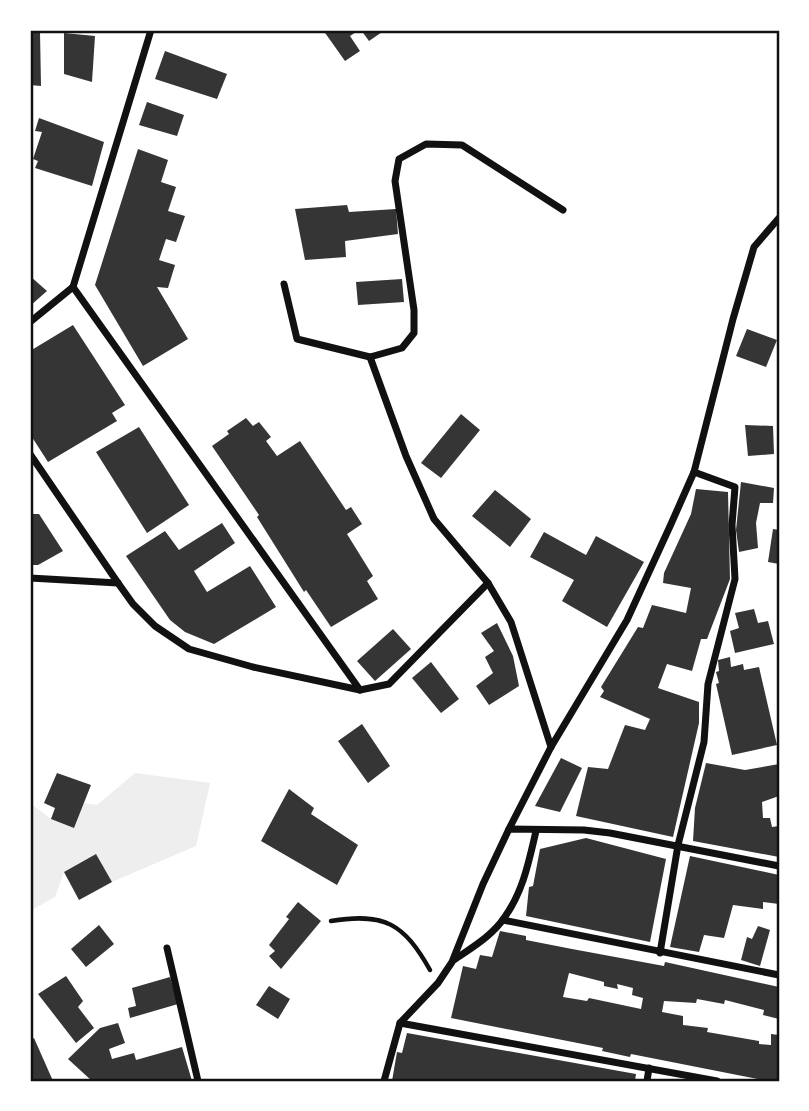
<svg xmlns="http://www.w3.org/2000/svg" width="809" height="1111" font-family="Montserrat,sans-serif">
  <rect width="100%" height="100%" fill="#fff"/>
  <path fill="#eee" d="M135 773 210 783 196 846 112 882 96 854 64 872 55 897 30 911V803L51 819 74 828 84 803 97 805Z"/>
  <g fill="#353535" fill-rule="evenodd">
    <path d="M323 30H359L350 36 360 51 345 61Z"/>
    <path d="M361 30H385L369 41Z"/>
    <path d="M30 32H40L41 86 30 85Z"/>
    <path d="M64 33 95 36 92 82 64 74Z"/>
    <path d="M165 51 227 74 217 99 155 79Z"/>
    <path d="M147 102 184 115 177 136 139 125Z"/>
    <path d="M39 118 104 142 92 186 35 168 38 161 33 159 42 132 35 131Z"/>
    <path d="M138 149 168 160 161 182 176 187 168 211 185 216 176 242 166 239 159 260 175 265 168 288 157 287 188 339 143 366 95 285Z"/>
    <path d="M347 205 349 212 396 209 398 234 345 241 346 257 305 260 295 209Z"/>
    <path d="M30 276 47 291 30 306Z"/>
    <path d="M402 279 404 302 358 305 356 282Z"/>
    <path d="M73 325 125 405 112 413 117 421 48 462 30 434V351Z"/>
    <path d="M747 329 777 340 766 367 736 356Z"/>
    <path d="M461 414 480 430 441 478 421 463Z"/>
    <path d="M246 418 253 426 259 422 271 437 266 441 277 456 300 441 346 510 351 507 362 524 347 534 373 576 367 581 378 599 331 627 306 590 304 592 257 517 259 515 212 446 229 434 227 431Z"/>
    <path d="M745 425 773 426 774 454 748 456Z"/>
    <path d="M139 427 189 505 147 533 96 452Z"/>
    <path d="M741 482 774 488 773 503H760L756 523 758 548 739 552 736 530Z"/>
    <path d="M696 489 728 492 730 579 707 639H701L692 671 667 664 658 688 699 702V723L673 837 576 816 588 767 608 769 625 725 645 730 650 719 600 697 604 691 601 687 638 627 643 628 652 605 686 613 691 588 663 583 664 573 691 514Z"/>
    <path d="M495 490 531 519 510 547 472 516Z"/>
    <path d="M30 514H39L63 551 38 565H30Z"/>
    <path d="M222 523 235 543 194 571 207 592 250 566 276 607 214 644 185 632 170 620 126 556 165 531 179 550Z"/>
    <path d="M773 529 779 530V564L768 562Z"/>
    <path d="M544 532 586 555 596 536 644 562 607 627 562 601 574 580 530 557Z"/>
    <path d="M754 609 758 623 768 621 774 644 735 653 730 631 739 628 735 613Z"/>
    <path d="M497 623 513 656 519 686 489 705 476 686 493 673 485 657 494 651 481 633Z"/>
    <path d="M393 629 411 649 375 681 357 661Z"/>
    <path d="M730 657 731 667 743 664 744 670 759 667 777 745 732 755 716 684 719 683 716 672 719 671 718 660Z"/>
    <path d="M431 662 459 699 441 713 412 678Z"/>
    <path d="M362 724 390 766 368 783 338 741Z"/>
    <path d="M561 758 582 768 560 812 535 806Z"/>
    <path d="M706 763 745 770 779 764V796L762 802 763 818H770L772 827 779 826V857L693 841 695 808Z"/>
    <path d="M57 773 91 785 74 828 51 819 55 808 44 803Z"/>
    <path d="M289 789 314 808 311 814 358 845 337 885 261 841Z"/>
    <path d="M586 838 666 859 650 942 526 916 529 887 533 886 540 849Z"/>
    <path d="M96 854 112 882 79 900 64 872Z"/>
    <path d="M690 856 779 875V904L763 902V909L733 905 724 938 704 935 699 952 670 947Z"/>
    <path d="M298 902 321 921 281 969 269 956 275 951 269 945 289 919 286 917Z"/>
    <path d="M99 925 114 944 86 967 71 949Z"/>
    <path d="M758 926 770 930 760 966 741 960 747 937 752 939Z"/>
    <path d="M500 931 526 936V940L572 949 664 966 665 962 779 987V1019L763 1015 764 1010 725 1000 724 1004 697 999 696 1003 664 1001 662 1012 683 1016V1025L708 1028 707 1032 759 1041V1044L771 1045V1034L779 1035V1081H768L631 1054 630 1057 602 1051 603 1048 451 1018 463 966 476 969 480 955 492 957ZM569 973 604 982V986L618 989 617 984 633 988 632 995 643 998 641 1009 589 998 587 1001 563 997Z"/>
    <path d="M66 976 83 1001 78 1007 94 1028 76 1043 38 994Z"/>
    <path d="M170 977 178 1004 130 1018 128 1008 136 1006 132 988Z"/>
    <path d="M269 986 290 999 278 1019 256 1005Z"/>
    <path d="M118 1023 125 1043 109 1049 112 1059 134 1053 136 1060 182 1047 192 1081H92L68 1059 100 1028Z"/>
    <path d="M407 1033 636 1074 635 1081H392L397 1052 402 1053Z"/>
    <path d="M34 1038 53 1081H30V1040Z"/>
  </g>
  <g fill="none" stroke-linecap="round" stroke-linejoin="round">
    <path stroke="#111" stroke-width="4.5" d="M331 921C385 912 404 924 430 970"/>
    <g stroke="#111" stroke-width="7">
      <path d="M284 284 297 339 370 357 402 348 414 333V310L395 181 399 159 426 144 462 145 563 210"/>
      <path d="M73 287 360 690"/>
      <path d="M73 287 151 30"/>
      <path d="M30 322 73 287"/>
      <path d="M370 357 406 456 434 519 488 583 511 622 551 747"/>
      <path d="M30 454 118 583 133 604 155 626 189 649 253 667 360 690 389 684 488 583"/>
      <path d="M30 578 118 583"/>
      <path d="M509 829 551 747 627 620 671 524 694 472 733 319 754 247 779 218"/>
      <path d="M503 920 779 975"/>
      <path d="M167 948 198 1081"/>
      <path d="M660 953 678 845 704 742 708 684 735 579 732 525 735 487 694 472"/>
      <path d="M454 960C471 948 492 936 504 918 523 892 529 861 536 831"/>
      <path d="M400 1023 717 1081"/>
      <path d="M384 1081 400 1023 438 983 452 962 483 884 509 829 584 830 610 833 779 866"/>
      <path d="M647 1081 649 1068"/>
    </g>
  </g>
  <rect width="809" height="1111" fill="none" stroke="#ffffff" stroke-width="63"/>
  <rect x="32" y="32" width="746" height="1048" fill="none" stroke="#111" stroke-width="2.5"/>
</svg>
